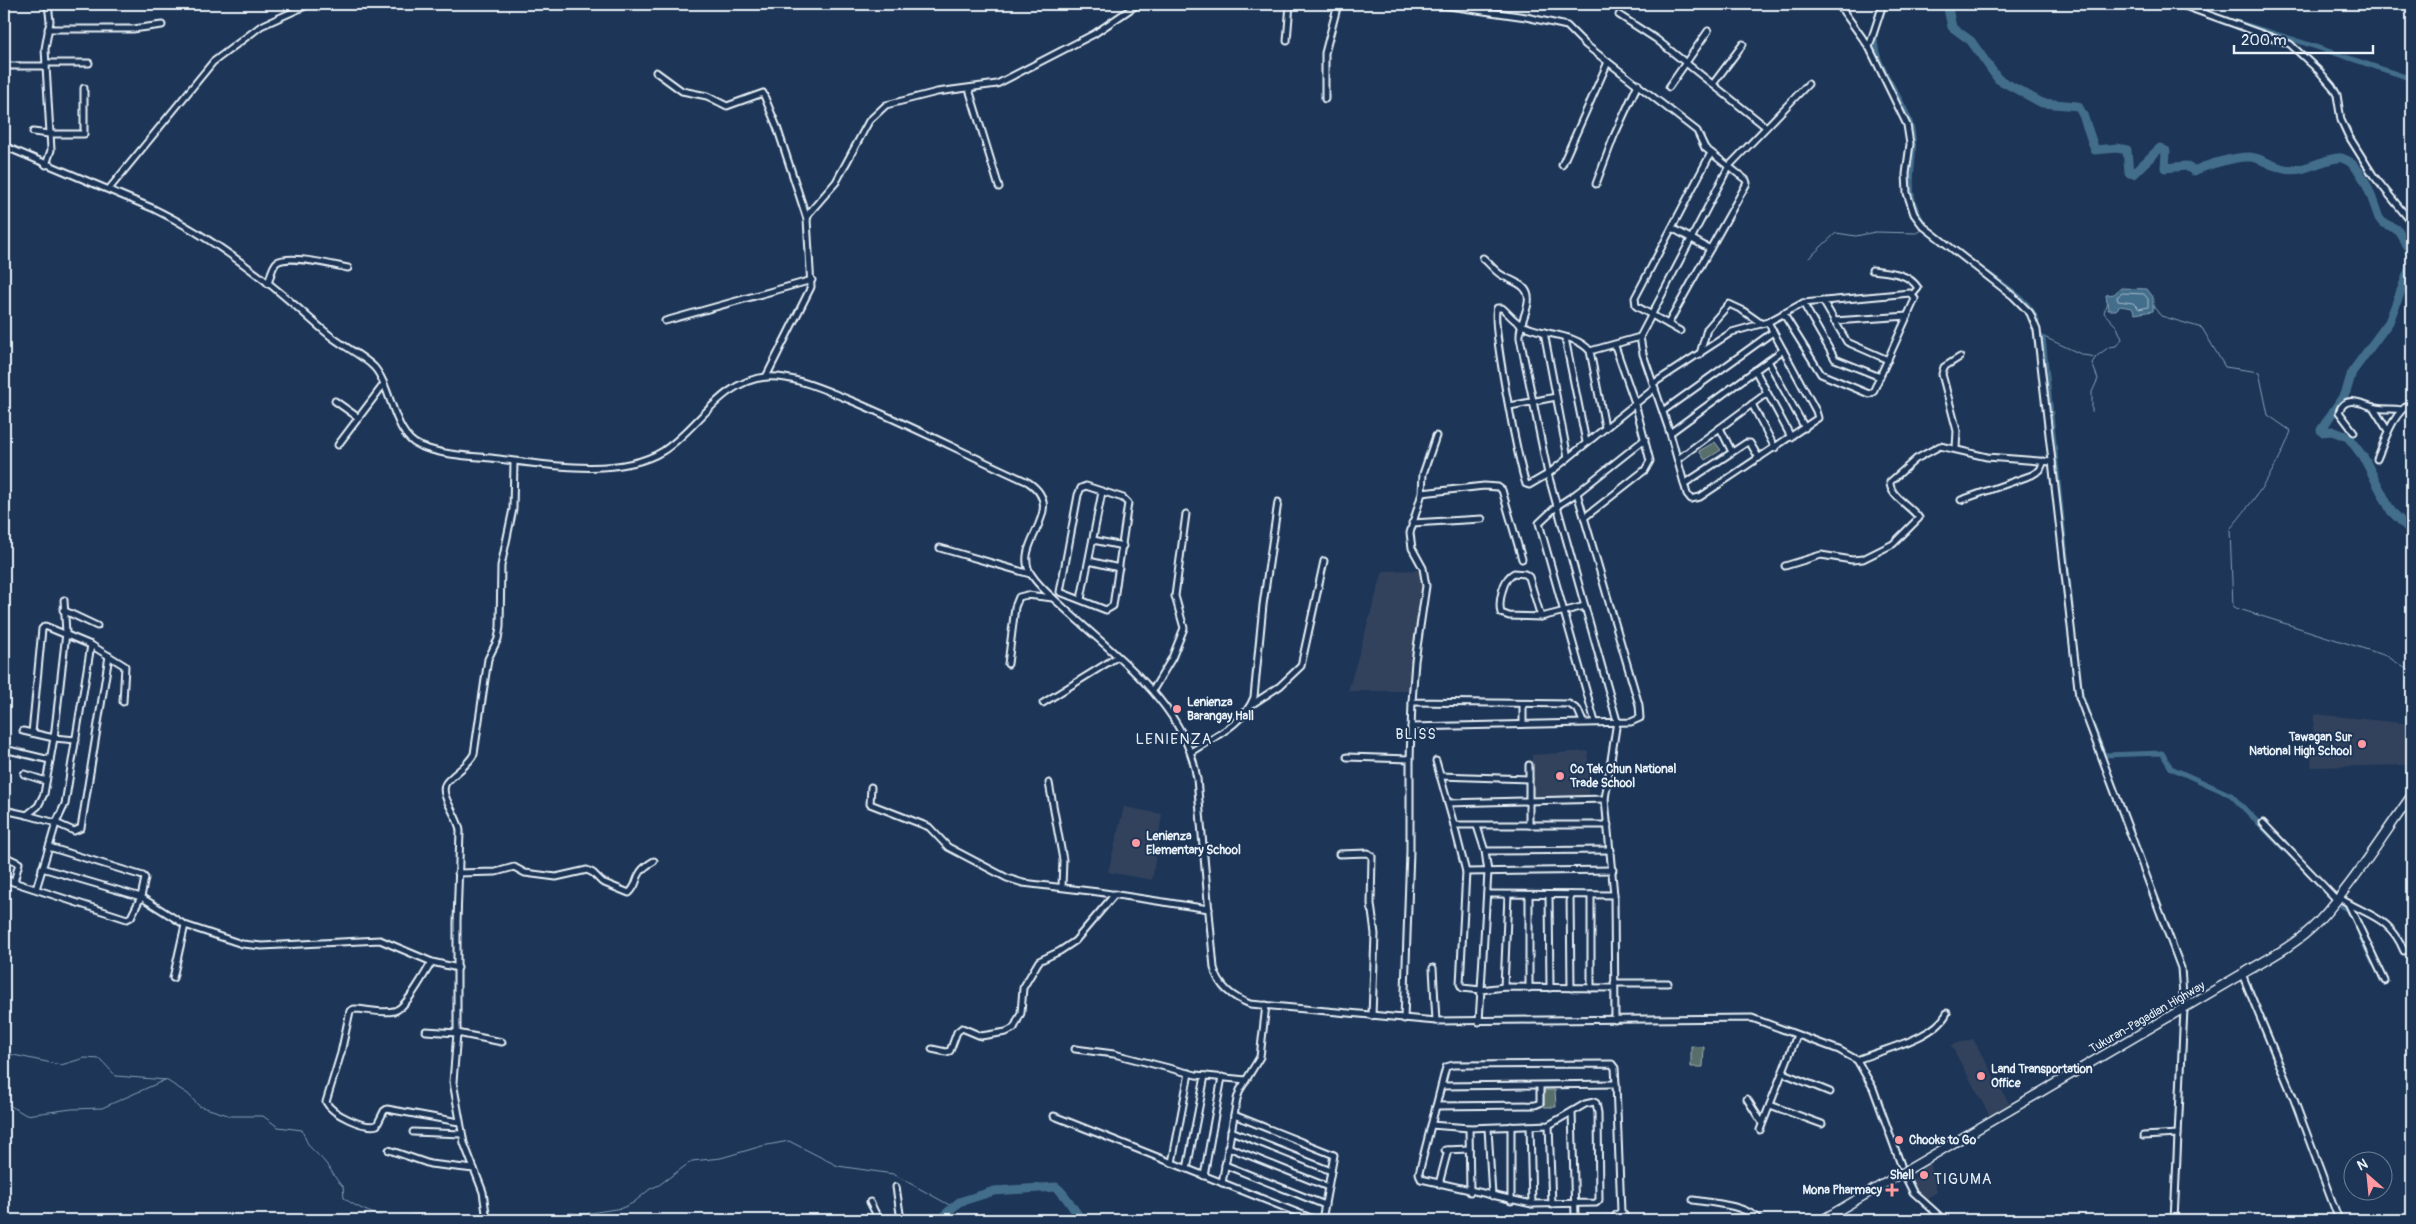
<svg xmlns="http://www.w3.org/2000/svg" width="2416" height="1224" font-family="Pangolin,sans-serif">
  <rect width="100%" height="100%" fill="#1d3557"/>
  <filter id="ink" filterUnits="userSpaceOnUse"><feTurbulence type="fractalNoise" baseFrequency=".02" numOctaves="2"/><feDisplacementMap in="SourceGraphic" scale="10" xChannelSelector="R" yChannelSelector="G"/><feConvolveMatrix kernelMatrix="1 2 1 2 8 2 1 2 1" color-interpolation-filters="sRGB"/></filter>
  <g filter="url(#ink)">
    <g fill="#31435d">
      <path d="M1420 570 1424 583 1411 691H1348L1383 571Z"/>
      <path d="M2314 714 2412 724V765L2311 767Z"/>
      <path d="M1588 751 1589 798 1531 799 1532 755Z"/>
      <path d="M1124 807 1162 814 1152 880 1108 872Z"/>
      <path d="M1973 1039 2011 1107 1991 1118 1951 1045Z"/>
      <path d="M1930 1161 1937 1192 1924 1200 1912 1184 1917 1170Z"/>
    </g>
    <g fill="#586e6a" stroke="#a0b0b1">
      <path d="M1715 442 1721 450 1705 460 1699 451Z"/>
      <path d="M1691 1046 1704 1047 1703 1067H1691Z"/>
      <path d="M1544 1090H1555L1556 1107H1544Z"/>
    </g>
    <path fill="#436d8b" stroke="#85a2b7" d="M2121 288 2147 289 2153 297V311L2135 314 2132 308 2120 306 2116 310H2108L2106 295 2114 294Z"/>
    <g fill="none" stroke-linecap="round" stroke-linejoin="round">
      <path stroke="#a6bccc" stroke-width="1" d="M2123 293 2144 294 2148 299V307L2139 309 2133 303 2118 301 2117 297Z"/>
      <g stroke="#85a2b7" stroke-width="1">
        <path d="M1809 258 1836 233 1856 236 1875 232 1917 233 1922 230"/>
        <path d="M2153 306 2161 316 2202 328 2225 367 2259 372 2268 415 2291 431C2279 466 2254 501 2230 529L2233 607 2387 656 2412 673"/>
        <path d="M2042 336 2083 355 2096 357 2092 363 2098 379 2092 392V412"/>
        <path d="M2097 356 2109 347 2116 346 2122 339 2117 327 2104 313 2107 301"/>
        <path d="M4 1053 61 1065 85 1058 100 1059 116 1076 166 1080 188 1094 199 1106 231 1116H263L278 1127 302 1130C310 1153 314 1148 327 1165 333 1172 335 1180 343 1186L344 1198C356 1207 370 1213 384 1217 400 1221 421 1207 434 1220"/>
        <path d="M4 1102 26 1115 72 1109 102 1108 165 1080"/>
        <path d="M521 1220C530 1213 540 1216 550 1220"/>
        <path d="M553 1220 570 1213 584 1214 622 1208 633 1203 650 1189 659 1185 692 1161 721 1158 762 1146 789 1141 838 1166 893 1174 953 1207"/>
      </g>
      <g stroke="#436d8b" stroke-width="5">
        <path d="M2187 4 2198 8"/>
        <path d="M2236 22 2295 40"/>
        <path d="M1876 30C1869 60 1902 94 1910 122 1922 161 1897 185 1925 225"/>
        <path d="M2298 41 2412 79"/>
        <path d="M1989 274C2006 287 2030 300 2037 321"/>
        <path d="M2043 338 2072 614"/>
        <path d="M2078 667 2081 695 2104 755 2162 753 2171 768 2231 795 2285 850"/>
        <path d="M2342 906 2348 909 2350 914"/>
        <path d="M2360 935 2373 963"/>
      </g>
      <g stroke="#436d8b" stroke-width="9">
        <path d="M1947 4 1952 27 1971 41 1998 79 2042 103 2078 106 2083 115 2095 150 2117 148 2127 150 2129 173 2133 174 2160 148 2166 151 2165 168 2186 166 2194 171C2206 165 2237 156 2250 157 2268 159 2277 173 2301 169 2311 167 2334 156 2342 158 2364 165 2372 200 2379 218L2382 222 2398 230 2409 248 2412 262 2389 322 2352 372 2346 392 2321 430 2322 432 2332 431 2348 437 2364 458 2391 511 2412 532"/>
        <path d="M939 1220 959 1202 994 1191 1056 1187C1067 1195 1073 1210 1082 1220"/>
      </g>
      <defs>
        <g id="minor">
          <path d="M1435 4 1526 17 1567 26 1586 45 1608 62"/>
          <path d="M1838 4 1869 47 1907 125 1910 144 1906 174 1907 193 1914 214 1923 226 2013 296 2030 313 2037 330 2079 697 2181 968 2184 1009 2174 1220"/>
          <path d="M2179 4 2290 44 2319 71 2332 86 2337 95 2341 120 2348 135 2373 175 2412 223"/>
          <path d="M1619 15 1656 39 1766 127"/>
          <path d="M48 29H133L162 25"/>
          <path d="M1287 41 1290 4"/>
          <path d="M1869 47 1883 4"/>
          <path d="M46 63H89"/>
          <path d="M10 66H46"/>
          <path d="M656 72 682 91 707 96 727 106 763 93 777 127 807 219"/>
          <path d="M1713 84 1743 44"/>
          <path d="M1669 87 1708 31"/>
          <path d="M969 89 999 187"/>
          <path d="M1325 99V53L1338 4"/>
          <path d="M33 132 49 134H84V88"/>
          <path d="M4 146 152 208C204 233 253 269 297 307 307 316 317 325 328 334 342 346 361 354 374 367 392 387 393 435 420 446 442 455 467 456 491 458 541 464 618 479 663 451 698 429 720 381 766 377 793 375 825 390 850 400 910 425 968 455 1028 482 1070 510 1011 543 1031 574 1039 587 1052 597 1063 607 1115 656 1186 704 1197 779L1214 968C1219 987 1232 997 1250 1004L1436 1021 1752 1018 1839 1050 1857 1060 1873 1088 1901 1165"/>
          <path d="M46 165 51 150 45 49 50 21 48 4"/>
          <path d="M1562 165 1608 62 1697 131 1705 148 1746 180 1747 183 1668 324"/>
          <path d="M1596 184 1614 136 1638 84"/>
          <path d="M109 189 213 62 261 26 310 4"/>
          <path d="M1672 228 1710 249"/>
          <path d="M1483 258C1489 263 1494 270 1500 274 1512 282 1531 284 1528 303 1526 315 1519 325 1520 338L1548 474 1529 485 1526 484C1519 466 1490 319 1497 308H1502C1508 313 1513 320 1520 324 1541 336 1574 332 1590 351L1605 427"/>
          <path d="M1872 270C1887 272 1908 272 1918 288L1913 294"/>
          <path d="M268 284C270 278 272 266 277 262 290 254 333 265 348 268"/>
          <path d="M1823 301 1847 342 1888 360"/>
          <path d="M1803 303 1835 359 1880 377"/>
          <path d="M1783 313 1821 374 1869 394 1873 392 1915 299 1910 293 1803 303 1768 322 1816 411 1818 418 1700 497 1691 499 1687 494 1670 433 1643 354 1640 337 1729 166 1808 84"/>
          <path d="M665 321 812 280"/>
          <path d="M1834 321 1908 316"/>
          <path d="M1680 331 1636 306 1635 298 1711 153"/>
          <path d="M1544 332 1568 458"/>
          <path d="M1565 338 1586 442"/>
          <path d="M1590 351 1640 337"/>
          <path d="M1700 354 1707 329 1729 304 1742 310 1762 324"/>
          <path d="M1768 361 1805 428"/>
          <path d="M1755 370 1791 437"/>
          <path d="M766 377 811 287 807 219 810 212 836 182 869 121 886 105 937 92 997 84 1094 34 1138 4"/>
          <path d="M1654 383 1732 332 1768 322"/>
          <path d="M335 401 359 418"/>
          <path d="M1752 404 1775 448"/>
          <path d="M1510 406 1556 397"/>
          <path d="M2373 407 2388 431"/>
          <path d="M1663 411 1773 332"/>
          <path d="M1720 428 1732 452"/>
          <path d="M2354 432 2339 412C2345 393 2364 405 2377 408 2385 410 2393 408 2401 410"/>
          <path d="M1670 433 1783 350"/>
          <path d="M1436 436 1423 474 1422 493 1410 533 1412 548 1423 568 1426 586 1415 661 1412 702 1569 704 1578 710 1583 722"/>
          <path d="M338 445 384 384"/>
          <path d="M1956 448 1957 431 1942 374 1944 367 1960 357"/>
          <path d="M1678 459 1767 393"/>
          <path d="M2377 459C2386 438 2392 414 2412 402"/>
          <path d="M1684 484 1746 443H1750L1759 458"/>
          <path d="M1086 486 1123 498 1128 503 1113 606 1106 610 1060 592 1078 495 1081 488Z"/>
          <path d="M1422 493 1484 486 1498 487 1502 490 1522 559"/>
          <path d="M1961 500 2032 475 2040 470 2044 461"/>
          <path d="M1585 517 1645 470 1650 461 1635 403 1615 346"/>
          <path d="M1412 523 1482 519"/>
          <path d="M1093 540 1123 546"/>
          <path d="M940 548 1030 574"/>
          <path d="M1089 561 1119 568"/>
          <path d="M1785 566 1821 555 1852 560 1863 559 1893 544 1919 518C1912 507 1889 496 1890 482L1916 459 1940 446 1987 457 2052 462"/>
          <path d="M1514 573 1525 574 1529 577 1541 617 1509 616 1501 613C1498 602 1503 578 1514 573Z"/>
          <path d="M1081 599 1102 492"/>
          <path d="M63 610 97 626"/>
          <path d="M1541 617 1585 606"/>
          <path d="M1008 664 1015 607 1019 597 1027 595 1053 598"/>
          <path d="M1153 690 1172 658 1184 628 1175 596 1186 514"/>
          <path d="M1043 703 1117 657"/>
          <path d="M1251 705 1280 686 1301 666 1324 561"/>
          <path d="M1523 705V723"/>
          <path d="M1595 722 1539 523 1557 506 1577 493 1645 439"/>
          <path d="M1411 727 1631 722 1640 718 1639 705 1577 493"/>
          <path d="M23 731 54 738 76 740"/>
          <path d="M32 733 42 629 45 626 91 645 125 666 123 702"/>
          <path d="M4 749 50 760"/>
          <path d="M1191 752C1214 737 1244 724 1254 697L1263 605 1278 502"/>
          <path d="M1347 757 1410 759V851L1404 1019"/>
          <path d="M1410 759 1412 702"/>
          <path d="M1436 761 1454 825H1608"/>
          <path d="M24 774 46 781"/>
          <path d="M1440 776 1529 779"/>
          <path d="M1049 783 1063 860 1062 887"/>
          <path d="M871 787 870 804 929 827 948 847 1007 878 1023 883 1098 892 1209 909"/>
          <path d="M1448 803 1605 799"/>
          <path d="M4 810 27 815 38 806 44 794 54 738 66 633 64 600"/>
          <path d="M27 815 56 823 74 831 81 828 109 656"/>
          <path d="M2263 823 2336 899"/>
          <path d="M1454 825 1466 872 1460 984 1462 988 1481 990 1504 987 1614 988"/>
          <path d="M1529 825V765"/>
          <path d="M1477 826 1485 851 1488 872 1479 1022"/>
          <path d="M49 847 56 823 65 804 91 645"/>
          <path d="M1485 851 1611 850"/>
          <path d="M1339 854 1368 853 1372 856 1371 904 1375 934 1372 1016"/>
          <path d="M4 856 19 863 14 882"/>
          <path d="M42 868 141 897 185 925 242 944 262 946 380 940 432 962 458 968"/>
          <path d="M1466 872 1613 870"/>
          <path d="M458 873 496 872 514 867 525 873 556 877 587 870 593 873 602 882 629 893C641 883 631 874 654 861"/>
          <path d="M4 879 127 919 131 917 141 897 145 878 143 876 49 847 36 889"/>
          <path d="M1487 894 1614 895"/>
          <path d="M1549 895 1550 988"/>
          <path d="M1570 895 1571 988"/>
          <path d="M1591 895V988"/>
          <path d="M2338 897C2367 916 2390 916 2404 951"/>
          <path d="M2348 903 2385 981"/>
          <path d="M432 962C424 974 407 1008 394 1011 381 1014 366 1009 354 1009L350 1011 341 1053 326 1102C332 1114 364 1129 377 1125L384 1111 387 1109 459 1122"/>
          <path d="M1433 968 1436 1021"/>
          <path d="M2242 974 2293 1097 2339 1220"/>
          <path d="M173 978 185 925"/>
          <path d="M1614 983H1668"/>
          <path d="M1504 987 1508 895"/>
          <path d="M1529 988V895"/>
          <path d="M1615 1020 1614 895 1605 799 1617 721 1548 474 1655 388"/>
          <path d="M426 1031 457 1033 502 1042"/>
          <path d="M932 1049 946 1052 950 1051 957 1032 962 1028 981 1036 1006 1032 1014 1028 1021 1013 1023 988 1039 961 1060 951 1075 941 1115 894"/>
          <path d="M1075 1049 1114 1054 1196 1075 1246 1080"/>
          <path d="M1857 1060C1883 1049 1934 1039 1947 1013"/>
          <path d="M1783 1073 1830 1092"/>
          <path d="M1442 1086 1616 1084"/>
          <path d="M1747 1099 1762 1123"/>
          <path d="M1770 1105 1822 1124"/>
          <path d="M1436 1106 1535 1105 1540 1103V1086"/>
          <path d="M1572 1112 1575 1216 1579 1220"/>
          <path d="M1234 1115 1334 1155 1322 1220"/>
          <path d="M1054 1116 1316 1220"/>
          <path d="M1431 1125 1469 1128 1549 1125 1585 1104 1594 1102 1596 1103 1598 1113 1599 1200 1596 1203 1532 1204 1421 1179 1419 1173 1446 1067 1453 1065 1612 1064 1615 1068 1616 1084 1621 1212"/>
          <path d="M1549 1125 1552 1205"/>
          <path d="M1511 1126V1201"/>
          <path d="M1530 1126 1532 1204"/>
          <path d="M1469 1128 1470 1192"/>
          <path d="M1488 1128 1492 1196"/>
          <path d="M1760 1130 1797 1035"/>
          <path d="M1231 1131 1331 1171"/>
          <path d="M413 1132 462 1134"/>
          <path d="M2143 1136 2178 1134"/>
          <path d="M1228 1147 1328 1187"/>
          <path d="M389 1150 430 1164 474 1169"/>
          <path d="M1445 1150 1469 1149"/>
          <path d="M1172 1163 1189 1073"/>
          <path d="M1225 1165 1325 1205"/>
          <path d="M1187 1169 1205 1076"/>
          <path d="M1903 1172 1913 1192 1944 1220"/>
          <path d="M1204 1176 1222 1077"/>
          <path d="M1222 1183 1237 1099 1240 1090 1260 1057 1266 1005"/>
          <path d="M1439 1184 1448 1150"/>
          <path d="M896 1187 901 1220"/>
          <path d="M1693 1200C1714 1203 1745 1205 1760 1220"/>
          <path d="M870 1202 879 1220"/>
          <path d="M487 1220 483 1192 464 1143 453 1082 457 1033V922L460 831C459 816 438 795 446 783 455 772 467 767 474 754L488 659 498 639 500 627 501 566 513 509 514 462"/>
          <path d="M967 1220 983 1218 994 1220"/>
          <path d="M1588 1220 1615 1219"/>
          <path d="M1616 1220V1215L1621 1212 1624 1215 1623 1220"/>
        </g>
        <path id="highway" d="M1822 1220 2242 974C2268 959 2297 944 2318 922 2353 884 2382 837 2412 795"/>
      </defs>
      <use href="#minor" stroke="#e8f1f8" stroke-width="9"/>
      <use href="#highway" stroke="#e8f1f8" stroke-width="11"/>
      <use href="#minor" stroke="#1d3557" stroke-width="5"/>
      <use href="#highway" stroke="#1d3557" stroke-width="8"/>
    </g>
  </g>
  <g fill="#ff9aa2" stroke="#1d3557" stroke-width="2">
    <circle cx="1177" cy="709" r="5"/>
    <circle cx="2362" cy="744" r="5"/>
    <circle cx="1560" cy="776" r="5"/>
    <circle cx="1136" cy="843" r="5"/>
    <circle cx="1981" cy="1076" r="5"/>
    <circle cx="1899" cy="1140" r="5"/>
    <circle cx="1924" cy="1175" r="5"/>
    <path d="M1889.5 1182.5h5v5h5v5h-5v5h-5v-5h-5v-5h5z"/>
  </g>
  <g text-anchor="middle" stroke-width="4" stroke-linejoin="round" paint-order="stroke">
    <g font-size="12" font-weight="bold" fill="#e8f1f8" stroke="#1d3557" text-anchor="start">
      <text x="1187" y="706">Lenienza<tspan x="1187" dy="14">Barangay Hall</tspan></text>
      <text x="2352" y="741" text-anchor="end">Tawagan Sur<tspan x="2352" dy="14">National High School</tspan></text>
      <text x="1570" y="773">Co Tek Chun National<tspan x="1570" dy="14">Trade School</tspan></text>
      <text x="1146" y="840">Lenienza<tspan x="1146" dy="14">Elementary School</tspan></text>
      <text x="1991" y="1073">Land Transportation<tspan x="1991" dy="14">Office</tspan></text>
      <text x="1909" y="1144">Chooks to Go</text>
      <text x="1914" y="1179" text-anchor="end">Shell</text>
      <text x="1882" y="1194" text-anchor="end">Mona Pharmacy</text>
    </g>
    <g font-size="12" fill="#e8f1f8" stroke="#1d3557">
      <text transform="translate(2147 1017) rotate(-30)" y="4">Tukuran-Pagadian Highway</text>
    </g>
    <g font-size="14" letter-spacing="1" fill="#e8f1f8" stroke="#1d3557">
      <text x="1416" y="739">BLISS</text>
    </g>
    <g font-size="15" letter-spacing="1" fill="#e8f1f8" stroke="#1d3557">
      <text x="1174" y="744">LENIENZA</text>
      <text x="1963" y="1184">TIGUMA</text>
    </g>
  </g>
  <rect width="2416" height="1224" fill="none" stroke="#1d3557" stroke-width="20"/>
  <rect x="10" y="10" width="2396" height="1204" fill="none" stroke="#e8f1f8" stroke-width="2" filter="url(#ink)"/>
  <g transform="translate(2368 1176) rotate(333)"><circle r="24" fill="#1d3557" stroke="#6e8097"/>
  <path d="M0-4L9 19L0 12L-9 19Z" fill="#ff9aa2"/>
  <text y="-8" font-size="14" font-weight="bold" text-anchor="middle" fill="#e8f1f8">N</text>
  </g>
  <path d="M2234 45v8h139v-8" fill="none" stroke="#e8f1f8" stroke-width="2.5"/>
  <text x="2241" y="45" font-size="15" fill="#e8f1f8" stroke="#1d3557" stroke-width="4" paint-order="stroke">200 m</text>
</svg>
